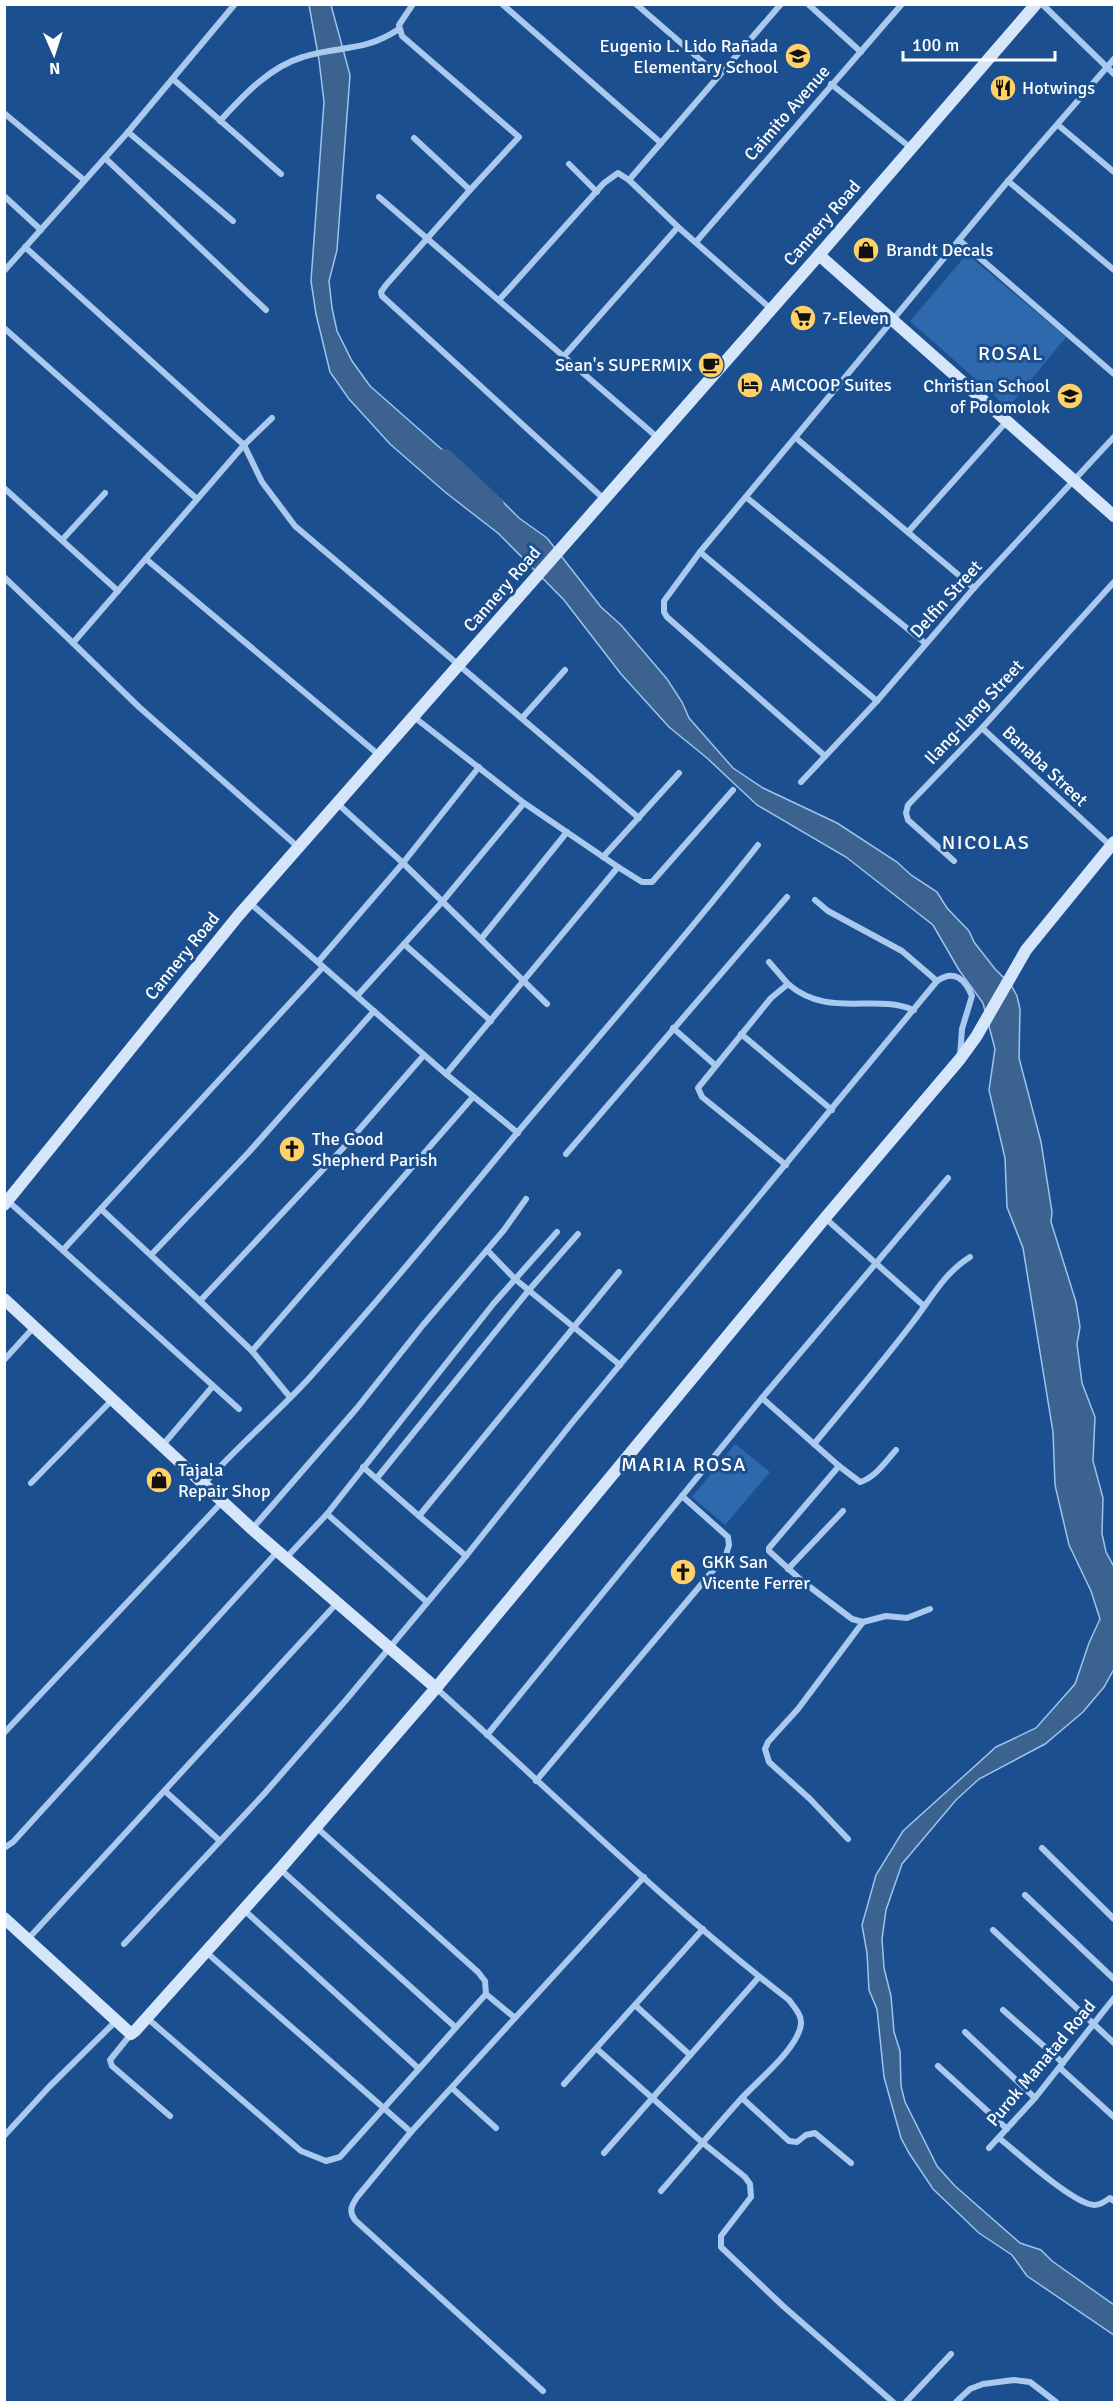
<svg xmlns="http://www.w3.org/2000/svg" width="1119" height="2407" font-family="Signika,sans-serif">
  <rect width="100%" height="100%" fill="#1b4f8f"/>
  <g fill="#2e69ad">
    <path d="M967 254 1066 337 1008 408 910 321Z"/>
    <path d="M735 1444 770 1472 725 1525 692 1497Z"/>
  </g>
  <path fill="#3c6290" stroke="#9cc4f0" stroke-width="1.5" d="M309 5H331L350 75 337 250 329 281 332 308 337 331 352 361 370 386 447 454 462 473 480 490 499 498 519 518 547 538 601 607 621 625 667 679 682 702 689 718 733 768 763 788 837 823 897 862 911 875 937 892 947 908 969 931 974 942 995 969 1011 985 1017 996 1020 1009 1019 1058 1041 1142 1052 1212 1051 1222 1076 1302 1080 1327 1077 1344 1082 1383 1095 1417 1093 1461 1103 1498 1102 1534 1106 1552 1114 1567V1669L1104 1687 1083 1712 1045 1744 979 1779 956 1800 902 1864 886 1910 882 1939 884 1968 891 1996 894 2032 900 2051 901 2086 905 2102 937 2166 955 2186 1020 2243 1041 2250 1052 2261 1114 2305V2335L1027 2276 1012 2255 979 2233 933 2189 909 2153 901 2138 884 2077 877 2009 869 1990 867 1953 862 1925 876 1875 903 1831 996 1747 1036 1728 1075 1684 1089 1643 1100 1619 1091 1591 1069 1545 1055 1485 1053 1432 1023 1248 1007 1207 1005 1158 989 1090 995 1049 983 1003 959 970 933 925 846 857 757 805 707 758 669 727 621 674 564 600 499 534 445 492 390 444 349 399 330 372 316 314 311 281 324 102 319 60Z"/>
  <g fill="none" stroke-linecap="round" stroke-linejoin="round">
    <path stroke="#3c6290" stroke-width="18" d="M445 458 495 505"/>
    <g stroke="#a9c9ee" stroke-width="6">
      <path d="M413 4 399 25 402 36 519 137 470 190 386 285 381 292 382 296 604 499"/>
      <path d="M502 4 661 143"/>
      <path d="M636 4 719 76"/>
      <path d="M808 4 861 52"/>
      <path d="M1042 4 1114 74"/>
      <path d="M173 79 281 174"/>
      <path d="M831 84 911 148"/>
      <path d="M4 113 84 180"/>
      <path d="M220 121C243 96 269 67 303 57 340 45 363 53 399 29"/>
      <path d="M1058 125 1114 172"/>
      <path d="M128 132 233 221"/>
      <path d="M414 138 470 190"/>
      <path d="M105 158 266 310"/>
      <path d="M569 164 597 192"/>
      <path d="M629 180 781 4"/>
      <path d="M1008 181 1114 270"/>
      <path d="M4 196 41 230"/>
      <path d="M379 197 657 437"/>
      <path d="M959 240 1114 374"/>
      <path d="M696 242 902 4"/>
      <path d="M25 247 244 445 262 482 295 526 639 818"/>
      <path d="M4 271 128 132 235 4"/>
      <path d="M499 300 604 183 618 173 629 180 678 227 771 309"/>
      <path d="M4 328 197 499"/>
      <path d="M564 356 678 227"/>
      <path d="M272 418 244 445 73 643 139 707 298 847"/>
      <path d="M796 438 974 588"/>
      <path d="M4 488 118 591"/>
      <path d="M746 497 925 643"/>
      <path d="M908 532 1007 421"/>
      <path d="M62 540 105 493"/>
      <path d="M700 552 877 701"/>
      <path d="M146 559 379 755"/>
      <path d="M4 577 73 643"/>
      <path d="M414 717 524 803 618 867 446 1074"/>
      <path d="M522 718 565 670"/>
      <path d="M982 728 1112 847"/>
      <path d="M825 756 667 617 664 612V601L700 552 1008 181 1114 59"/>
      <path d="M801 782 877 701 974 588 1114 437"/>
      <path d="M338 804 403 863 547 1004"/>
      <path d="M603 857 679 773"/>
      <path d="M954 861 908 820 906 813 908 805 982 728 1114 582"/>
      <path d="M618 867 642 882H652L733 790"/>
      <path d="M815 900 828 911 902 951 937 981"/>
      <path d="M250 903 446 1074 518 1133"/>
      <path d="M481 939 567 832"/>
      <path d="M404 944 491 1021"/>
      <path d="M318 962 403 863 479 767"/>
      <path d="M769 962 788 984"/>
      <path d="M357 996 442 902 524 803"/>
      <path d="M673 1028 715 1065"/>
      <path d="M741 1034 832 1110"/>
      <path d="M566 1154 787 897"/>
      <path d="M786 1165 702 1097 698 1088 771 998 788 984C829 1019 872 993 914 1010"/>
      <path d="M8 1201 239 1409"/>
      <path d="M101 1209 200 1301"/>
      <path d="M825 1218 924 1306"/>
      <path d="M63 1250 323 967"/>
      <path d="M487 1250 515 1279 620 1365"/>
      <path d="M151 1255 249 1152 374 1011"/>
      <path d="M252 1351 473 1097"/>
      <path d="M4 1360 34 1327"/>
      <path d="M290 1397 252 1351 200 1301 344 1147 424 1055"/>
      <path d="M762 1398 839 1466 860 1482C875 1478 886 1461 896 1450"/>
      <path d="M814 1444C847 1404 881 1364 913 1322 931 1299 944 1273 970 1257"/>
      <path d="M162 1446 213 1386"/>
      <path d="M839 1466 769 1548V1551L802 1581 852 1619 863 1622 886 1616 907 1618 930 1609"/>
      <path d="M363 1467 419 1516"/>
      <path d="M377 1478 529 1290 578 1234"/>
      <path d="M31 1483 112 1400"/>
      <path d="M204 1484C238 1445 278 1413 312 1375 382 1296 450 1215 517 1133 598 1037 681 943 758 845"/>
      <path d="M327 1514 427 1602"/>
      <path d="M252 1529 357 1408 423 1325 504 1230 526 1199"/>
      <path d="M466 1556 419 1516 619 1272"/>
      <path d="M286 1558 327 1514 494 1303 557 1232"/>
      <path d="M788 1569 843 1511"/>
      <path d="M436 1688C553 1793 665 1904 789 2000 794 2007 802 2015 801 2024 798 2049 756 2082 740 2100 713 2130 687 2161 661 2191"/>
      <path d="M4 1733 222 1502"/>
      <path d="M487 1735 762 1398 948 1178"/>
      <path d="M536 1781 726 1555 729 1545 728 1537 682 1496"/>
      <path d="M165 1791 220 1841"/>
      <path d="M848 1839 810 1799 769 1762 765 1749 768 1742 798 1709 863 1622"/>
      <path d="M4 1848 13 1842 278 1551"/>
      <path d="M1042 1848 1114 1919"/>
      <path d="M280 1869 454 2026"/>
      <path d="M1025 1895 1114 1979"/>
      <path d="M244 1910 418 2068"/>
      <path d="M993 1930 1114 2043"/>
      <path d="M28 1939 337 1603"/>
      <path d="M124 1944 264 1794 346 1700 466 1556 571 1424 937 981C954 969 965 979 972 996L962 1029 960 1056"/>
      <path d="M206 1952 411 2132 358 2196C352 2205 348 2210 355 2220L543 2391"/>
      <path d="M486 1994 515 2018 644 1877"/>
      <path d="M636 2006 690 2055"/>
      <path d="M1003 2010 1063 2063"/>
      <path d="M147 2018 301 2151 326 2161 340 2157 486 1994 485 1981 478 1972 316 1827"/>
      <path d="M965 2032 1035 2098"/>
      <path d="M131 2034 110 2060 112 2066 170 2116"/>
      <path d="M597 2049 703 2143 745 2177 750 2184 751 2197 721 2236V2247L783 2306 893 2402"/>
      <path d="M938 2066 1007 2129"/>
      <path d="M1060 2068 1114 2117"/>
      <path d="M564 2084 703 1929"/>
      <path d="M452 2088 496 2128"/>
      <path d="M742 2098 789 2141 797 2142 806 2135 815 2133 851 2163"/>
      <path d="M411 2132 515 2018"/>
      <path d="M4 2136 49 2087 116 2021"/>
      <path d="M999 2138C1020 2155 1065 2196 1089 2204 1098 2207 1104 2202 1110 2198L1114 2201"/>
      <path d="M989 2148 1035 2098 1114 1998"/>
      <path d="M604 2153 759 1977"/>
      <path d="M906 2402 951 2354"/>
      <path d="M956 2402 970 2389 983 2384 1014 2380 1030 2382 1056 2402"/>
    </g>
    <g stroke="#d6e6fa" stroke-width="12">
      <path d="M819 255 1114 516"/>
      <path d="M4 1205 238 916 819 255 1036 4"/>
      <path d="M4 1299 252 1529 436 1688"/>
      <path d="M4 1918 131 2034 135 2031 280 1869 436 1688 825 1218 960 1059 976 1037 1026 950 1114 842"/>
    </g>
  </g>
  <defs>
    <symbol id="school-disc" viewBox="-11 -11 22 22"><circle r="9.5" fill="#ffd166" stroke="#1b4f8f"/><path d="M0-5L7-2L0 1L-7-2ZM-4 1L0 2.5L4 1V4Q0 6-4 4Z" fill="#111"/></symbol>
    <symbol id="restaurant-disc" viewBox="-11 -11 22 22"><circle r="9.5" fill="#ffd166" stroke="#1b4f8f"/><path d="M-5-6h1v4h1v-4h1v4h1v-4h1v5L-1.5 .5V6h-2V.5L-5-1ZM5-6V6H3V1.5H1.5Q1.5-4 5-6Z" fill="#111"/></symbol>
    <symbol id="shop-disc" viewBox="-11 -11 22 22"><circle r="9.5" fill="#ffd166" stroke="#1b4f8f"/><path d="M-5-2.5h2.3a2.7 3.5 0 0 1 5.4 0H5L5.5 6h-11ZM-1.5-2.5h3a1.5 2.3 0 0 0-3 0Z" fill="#111"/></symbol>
    <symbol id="supermarket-disc" viewBox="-11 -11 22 22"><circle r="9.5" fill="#ffd166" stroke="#1b4f8f"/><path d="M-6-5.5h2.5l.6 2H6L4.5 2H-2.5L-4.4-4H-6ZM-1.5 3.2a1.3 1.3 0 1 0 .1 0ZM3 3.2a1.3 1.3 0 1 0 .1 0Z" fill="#111"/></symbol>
    <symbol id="cafe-disc" viewBox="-11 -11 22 22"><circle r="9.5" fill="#ffd166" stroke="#1b4f8f"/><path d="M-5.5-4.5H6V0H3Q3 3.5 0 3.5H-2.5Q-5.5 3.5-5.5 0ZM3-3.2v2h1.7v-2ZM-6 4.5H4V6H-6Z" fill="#111"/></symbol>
    <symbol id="hotel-disc" viewBox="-11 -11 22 22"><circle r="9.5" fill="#ffd166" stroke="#1b4f8f"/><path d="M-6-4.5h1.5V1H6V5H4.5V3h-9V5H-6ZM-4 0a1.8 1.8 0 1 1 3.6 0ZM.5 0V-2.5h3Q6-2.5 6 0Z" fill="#111"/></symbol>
    <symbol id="church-disc" viewBox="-11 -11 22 22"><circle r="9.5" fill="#ffd166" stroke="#1b4f8f"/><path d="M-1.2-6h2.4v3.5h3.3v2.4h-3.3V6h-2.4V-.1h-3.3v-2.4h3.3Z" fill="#111"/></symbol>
  </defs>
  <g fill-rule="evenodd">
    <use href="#school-disc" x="783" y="41" width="30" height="30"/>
    <use href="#restaurant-disc" x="988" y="73" width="30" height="30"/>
    <use href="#shop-disc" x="851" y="235" width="30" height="30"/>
    <use href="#supermarket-disc" x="788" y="303" width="30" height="30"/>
    <use href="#cafe-disc" x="696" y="350" width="30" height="30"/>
    <use href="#hotel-disc" x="735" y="370" width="30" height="30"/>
    <use href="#school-disc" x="1055" y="381" width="30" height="30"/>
    <use href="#church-disc" x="277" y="1134" width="30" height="30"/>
    <use href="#shop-disc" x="144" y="1465" width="30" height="30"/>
    <use href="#church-disc" x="668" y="1557" width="30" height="30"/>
  </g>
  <g text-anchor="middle" stroke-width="6" stroke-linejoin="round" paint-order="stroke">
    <g font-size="18" fill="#fff" stroke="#1b4f8f" text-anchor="start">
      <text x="778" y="52" text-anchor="end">Eugenio L. Lido Rañada<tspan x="778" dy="21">Elementary School</tspan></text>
      <text x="1022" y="94">Hotwings</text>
      <text x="886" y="256">Brandt Decals</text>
      <text x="822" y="324">7-Eleven</text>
      <text x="692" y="371" text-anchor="end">Sean's SUPERMIX</text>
      <text x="770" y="391">AMCOOP Suites</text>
      <text x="1050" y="392" text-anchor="end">Christian School<tspan x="1050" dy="21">of Polomolok</tspan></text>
      <text x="312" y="1145">The Good<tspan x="312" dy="21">Shepherd Parish</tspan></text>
      <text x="178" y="1476">Tajala<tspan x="178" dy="21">Repair Shop</tspan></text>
      <text x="702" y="1568">GKK San<tspan x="702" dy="21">Vicente Ferrer</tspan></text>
    </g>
    <g font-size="18" fill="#fff" stroke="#1b4f8f">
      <text transform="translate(787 113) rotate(-49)" y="6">Caimito Avenue</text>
      <text transform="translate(822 223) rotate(-49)" y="6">Cannery Road</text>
      <text transform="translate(502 589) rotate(-49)" y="6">Cannery Road</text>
      <text transform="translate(946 599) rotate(-48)" y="6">Delfin Street</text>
      <text transform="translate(974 712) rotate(-47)" y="6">Ilang-Ilang Street</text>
      <text transform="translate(1045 766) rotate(43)" y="6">Banaba Street</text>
      <text transform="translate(182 956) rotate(-51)" y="6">Cannery Road</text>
      <text transform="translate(1041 2063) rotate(-50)" y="6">Purok Manatad Road</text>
    </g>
    <g font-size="20" letter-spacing="1.5" fill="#fff" stroke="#1b4f8f">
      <text x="1011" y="360">ROSAL</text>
      <text x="986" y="849">NICOLAS</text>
      <text x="684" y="1471">MARIA ROSA</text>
    </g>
  </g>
  <rect width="1119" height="2407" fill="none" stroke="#ffffff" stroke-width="12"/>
  <g transform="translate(54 54) rotate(177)" stroke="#1b4f8f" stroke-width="4.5" paint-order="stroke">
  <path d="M0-4.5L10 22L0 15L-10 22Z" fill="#ffffff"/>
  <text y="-9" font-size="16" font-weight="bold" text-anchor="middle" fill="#ffffff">N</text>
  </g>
  <path d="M903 51v9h152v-9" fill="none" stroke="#ffffff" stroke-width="3"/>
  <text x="912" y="51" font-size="18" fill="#ffffff" stroke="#1b4f8f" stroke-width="4.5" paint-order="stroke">100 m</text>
</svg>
